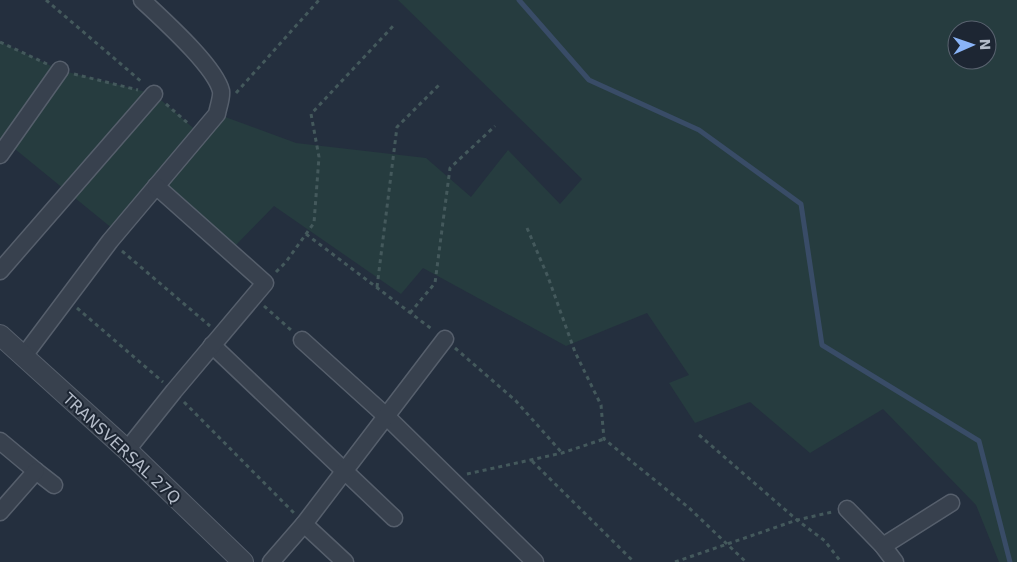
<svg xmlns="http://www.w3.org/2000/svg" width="1017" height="562" font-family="'DejaVu Sans',sans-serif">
  <rect width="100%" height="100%" fill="#242f3e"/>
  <path fill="#263c3f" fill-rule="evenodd" d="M398 0H1017V562H999L976 505 883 409 810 453 750 402 695 423 669 383 689 375 647 313 566 346 423 268 401 294 274 206 233 248 157 179 113 229 10 145 0 142V42L60 70 154 94 199 133 217 114 296 143 426 158 471 197 508 150 560 204 582 179ZM957 30H987V60H957Z"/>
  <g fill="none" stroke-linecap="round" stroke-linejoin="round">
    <path stroke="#394c67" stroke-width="5" d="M519 0 589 80 699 130 801 204 822 345 979 441 1010 562"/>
    <defs>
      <g id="minor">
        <path d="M0 155 60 70"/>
        <path d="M0 271 154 94"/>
        <path d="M302 340 386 416 535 562"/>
        <path d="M212 345 394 518"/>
        <path d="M23 357 110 241 217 114C218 107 222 98 221 91 215 66 162 19 142 0"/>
        <path d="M0 441 36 471 54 485"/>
        <path d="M127 450 174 391 265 283 156 186"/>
        <path d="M847 509 883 546 895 562"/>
        <path d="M0 512 36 471"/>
        <path d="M304 524 345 562"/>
        <path d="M883 546 951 503"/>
        <path d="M271 562 304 524 445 339"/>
      </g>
      <path id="tertiary" d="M0 335 127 450 243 562"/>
    </defs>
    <use href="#minor" stroke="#565f6c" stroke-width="19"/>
    <use href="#tertiary" stroke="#565f6c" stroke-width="22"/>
    <g stroke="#44595c" stroke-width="3" stroke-dasharray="4 4" stroke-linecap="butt">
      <path d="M46 0 143 83"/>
      <path d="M0 42 47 64"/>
      <path d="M74 74 138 90"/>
      <path d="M236 93 319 0"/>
      <path d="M166 104 190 125"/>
      <path d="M527 228 548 277 575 352 601 405 604 439 688 507 746 562"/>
      <path d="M306 234 433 330"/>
      <path d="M122 251 210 326"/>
      <path d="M276 272 286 262 314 223 319 157 311 114 395 24"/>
      <path d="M377 287 397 127 439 85"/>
      <path d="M264 306 291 330"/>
      <path d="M77 308 163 382"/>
      <path d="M410 313 435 283 450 168 495 126"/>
      <path d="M455 348 516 401 562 453"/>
      <path d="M184 402 294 513"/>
      <path d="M699 435 797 520 825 541 841 562"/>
      <path d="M532 461 634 562"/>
      <path d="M467 474 562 453 604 439"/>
      <path d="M675 562 797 520 832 512"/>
    </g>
    <use href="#minor" stroke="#38414e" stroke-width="16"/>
    <use href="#tertiary" stroke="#38414e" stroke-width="20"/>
  </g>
  <g text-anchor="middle" stroke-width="4" stroke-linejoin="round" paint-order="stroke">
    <g font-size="16" fill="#b4bcc9" stroke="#1d2633">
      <text transform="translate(122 448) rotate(43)" y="6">TRANSVERSAL 27Q</text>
    </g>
  </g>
  <g transform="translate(972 45) rotate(88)"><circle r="24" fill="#1d2633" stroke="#59626f"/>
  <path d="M0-4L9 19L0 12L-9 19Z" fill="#8ab4f8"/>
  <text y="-8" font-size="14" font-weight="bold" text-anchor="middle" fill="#b4bcc9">N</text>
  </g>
</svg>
